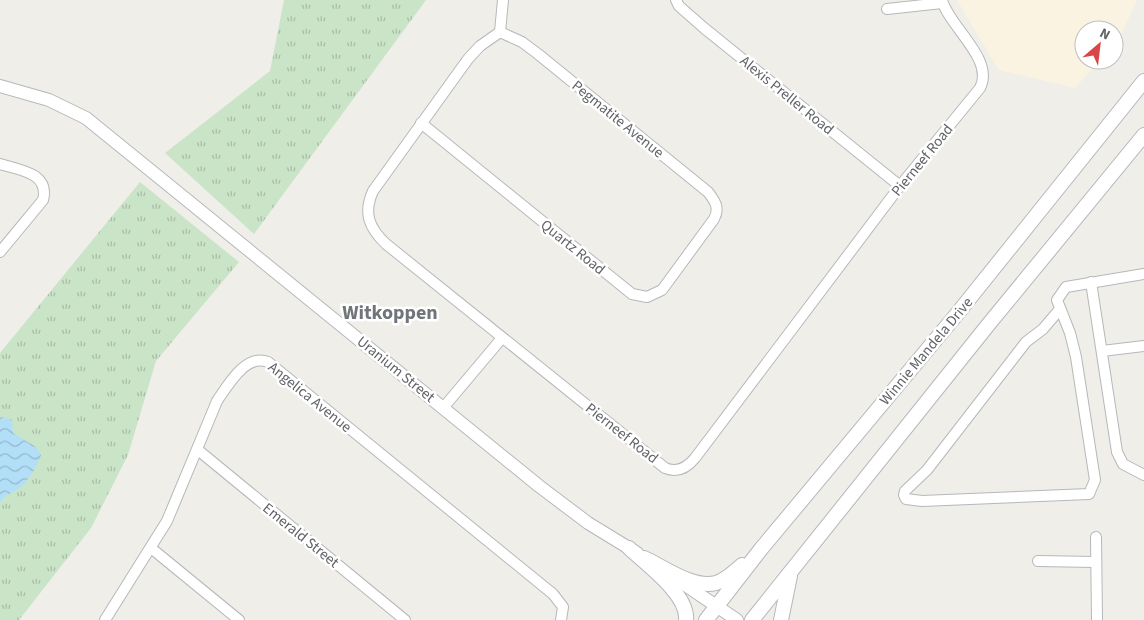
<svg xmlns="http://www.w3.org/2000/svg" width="1144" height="620" font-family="'Source Sans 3',sans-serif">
  <defs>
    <pattern id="grass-tufts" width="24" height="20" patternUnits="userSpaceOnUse" patternTransform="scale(1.25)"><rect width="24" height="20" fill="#cae4c8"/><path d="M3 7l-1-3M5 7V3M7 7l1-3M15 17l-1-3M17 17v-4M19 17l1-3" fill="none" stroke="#a7bca6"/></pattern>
    <pattern id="water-waves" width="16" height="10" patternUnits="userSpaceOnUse" patternTransform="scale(1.25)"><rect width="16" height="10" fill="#b2dff7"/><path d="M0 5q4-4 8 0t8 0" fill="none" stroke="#94b8cc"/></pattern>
  </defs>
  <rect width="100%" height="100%" fill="#f0eee9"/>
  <path fill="#fbf3e2" d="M957 0H1137L1119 39 1114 45V30H1084V60H1100L1075 88 999 70Z"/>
  <g fill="url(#grass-tufts)">
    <path d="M284 0H426L254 234 165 153 270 71Z"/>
    <path d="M140 182 239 262 156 361 128 455 91 528 19 620H0V353Z"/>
  </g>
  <path fill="url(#water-waves)" d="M2 417 12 420 13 433 36 447 41 455C37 466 28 482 18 489 10 495 7 492 0 503V418Z"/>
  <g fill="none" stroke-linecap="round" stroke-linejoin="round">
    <defs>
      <g id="minor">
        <path d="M676 0 679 6 704 28 900 186"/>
        <path d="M887 9 942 3"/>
        <path d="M500 32 480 46 468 59 373 191C363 213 369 228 386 244L665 468C677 473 687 468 695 458L900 186 980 88C995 59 949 27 942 0"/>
        <path d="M500 32 503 0"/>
        <path d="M421 123 632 294 647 297 662 290 714 219C720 208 715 201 708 192L538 54 522 42 500 32"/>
        <path d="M0 164C20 170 50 173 43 200L0 252"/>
        <path d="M1091 282 1117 452 1123 464 1144 475"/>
        <path d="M1060 309 1043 329 1026 342 927 470 905 491 904 495 906 499 922 501 1089 494 1095 480 1076 357 1070 333 1057 300 1066 287 1144 274"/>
        <path d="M1102 351 1144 346"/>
        <path d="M443 408 502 338"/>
        <path d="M198 450 405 620"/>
        <path d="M1096 537 1097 620"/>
        <path d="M151 548 239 620"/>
        <path d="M1038 561 1095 562"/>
        <path d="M105 620 167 521 217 401C228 385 246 353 268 362L553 594 563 607 561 620"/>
      </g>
      <g id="tertiary">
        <path d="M0 86 49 100 86 118 539 486 588 523 637 553"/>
        <path d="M675 578 737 620"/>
      </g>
      <g id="secondary">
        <path d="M629 548C646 564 689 595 686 620"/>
        <path d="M644 558C664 567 693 589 716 583 726 580 734 572 742 565"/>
        <path d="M706 620 761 549 957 314 1144 81"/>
        <path d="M752 620 988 325 1144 135"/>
        <path d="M781 620 790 576"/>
      </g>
    </defs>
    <use href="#minor" stroke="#b5b8bb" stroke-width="12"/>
    <use href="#tertiary" stroke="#b5b8bb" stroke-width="14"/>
    <use href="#secondary" stroke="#b4b7bb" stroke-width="16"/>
    <use href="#minor" stroke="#fff" stroke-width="10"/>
    <use href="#tertiary" stroke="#fff" stroke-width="12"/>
    <use href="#secondary" stroke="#fff" stroke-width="14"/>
  </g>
  <g text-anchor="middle" stroke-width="5" stroke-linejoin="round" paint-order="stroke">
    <g font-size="15" fill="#606367" stroke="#fff">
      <text transform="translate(787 95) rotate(39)" y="5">Alexis Preller Road</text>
      <text transform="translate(618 119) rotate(39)" y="5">Pegmatite Avenue</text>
      <text transform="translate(922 160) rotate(-51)" y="5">Pierneef Road</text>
      <text transform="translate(573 247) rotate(39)" y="5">Quartz Road</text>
      <text transform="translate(926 351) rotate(-50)" y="5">Winnie Mandela Drive</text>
      <text transform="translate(396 369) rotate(39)" y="5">Uranium Street</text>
      <text transform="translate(310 397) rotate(39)" y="5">Angelica Avenue</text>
      <text transform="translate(622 433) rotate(38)" y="5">Pierneef Road</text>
      <text transform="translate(301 535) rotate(39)" y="5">Emerald Street</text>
    </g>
    <g font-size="20" font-weight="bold" fill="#717579" stroke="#fff">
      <text x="390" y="319">Witkoppen</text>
    </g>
  </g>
  <g transform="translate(1099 45) rotate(28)"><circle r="24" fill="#ffffff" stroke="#bfc1c2"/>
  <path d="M0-4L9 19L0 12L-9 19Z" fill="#d94648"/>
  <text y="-8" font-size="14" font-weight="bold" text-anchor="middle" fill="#606367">N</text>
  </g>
</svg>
